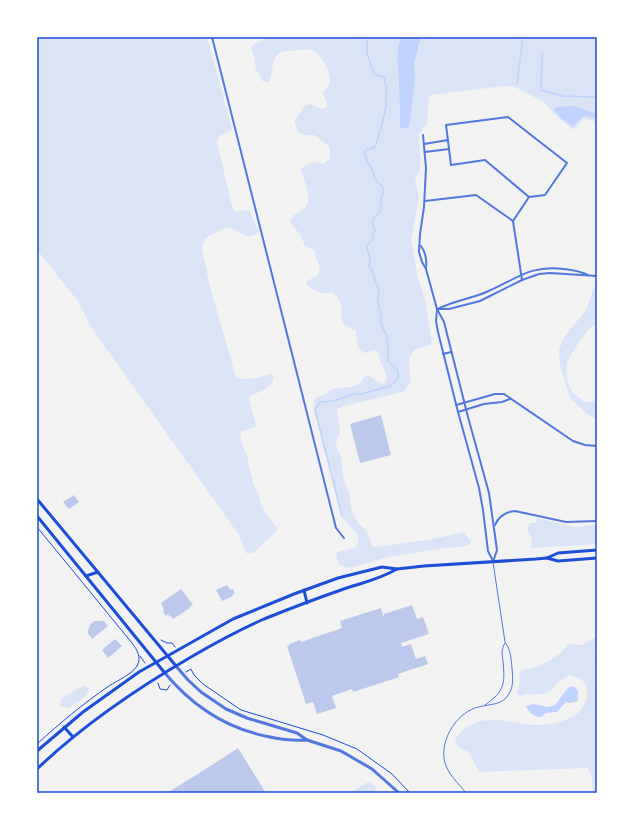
<svg xmlns="http://www.w3.org/2000/svg" width="634" height="830" font-family="'Source Sans 3',sans-serif">
  <rect width="100%" height="100%" fill="#f2f2f2"/>
  <g fill="#dbe4f7">
    <path d="M37 37H207L232 129 230 132 220 135 217 141 231 202 233 209 236 211 249 210 258 230V233C240 242 243 229 228 228 220 228 212 235 205 238L202 248 210 287 236 377 239 379 257 378 271 374 274 378C272 388 258 392 249 397L250 404 256 424 255 427 242 431 240 434 243 446 247 456 253 483 259 495 261 506 277 528 276 532 253 553H246L239 535 91 327 78 301 37 250Z"/>
    <path d="M265 37H401C395 52 398 68 399 83 400 98 399 113 400 127L415 80 414 64 421 37H597V122L587 119H583C579 123 578 129 572 129L553 113 544 102 515 87 504 86 431 95 429 98 427 124 419 134C418 146 425 169 415 178L419 198 411 240 418 278 425 299 432 345C427 346 423 347 419 348 405 352 410 372 411 381L403 392 344 406 338 409 337 410 340 433 337 439 336 445 341 457 343 477 349 492 352 512 358 523 366 530 373 547H378L432 539 464 532 471 541 470 544 462 547 445 548 389 557 349 568 339 565 336 557 338 552 355 548 358 544V538L356 533 343 519 334 488 333 474 323 447 320 428 315 415 314 403V400L316 397 323 395 335 388 351 387 357 385 360 383 366 375C372 376 376 382 384 384 390 377 384 370 381 363 379 360 380 353 376 351 373 349 369 352 366 353 355 351 358 338 355 330 329 321 350 308 335 295 331 291 327 294 322 293 317 292 309 288 306 284L307 281 318 275 320 269 314 250 305 246 301 236 290 222C291 213 303 212 307 205 311 198 304 179 301 171V168L313 162 323 164 330 158V148L327 145 314 135H304L298 133 295 123V120L299 115 304 106 310 104 322 109 326 108 327 105 323 92C326 89 328 88 329 85 333 76 322 54 313 51 305 48 299 50 291 51 288 51 283 51 279 53 270 60 274 74 269 82L262 81 260 75 256 70 254 57 251 47 256 43 262 41Z"/>
    <path d="M597 286V324C595 325 593 325 591 327 587 330 568 358 567 363 566 369 567 382 570 388 574 395 585 404 593 402L597 398V419H596L587 414 570 398 560 366 559 350 564 337 579 319 587 308 593 289Z"/>
    <path d="M537 518 574 527 597 525V544L531 548C531 547 532 542 532 541 531 534 524 530 530 523H536Z"/>
    <path d="M597 636V645L595 649 597 662 595 670 597 706V793H593L591 773 587 768 479 772 467 750H462L455 742C456 732 473 722 483 721 497 718 511 722 525 724 539 726 553 725 565 720 572 717 578 714 582 708 586 702 588 698 587 691 587 681 579 678 571 675H569L556 684 551 691 548 693 533 695 525 694 519 696 516 693 519 687 520 673 522 670 537 667 550 660 561 653 568 644 582 645Z"/>
    <path d="M82 686H86L89 689 86 696 69 708 62 707 60 705 61 699Z"/>
    <path d="M366 783H371L376 787 375 793H349Z"/>
  </g>
  <g fill="#bfd3fe">
    <path d="M401 37H421L414 64 415 80 409 126 407 129 400 127C399 113 400 98 399 83 398 67 395 52 401 37Z"/>
    <path d="M573 106 597 114V119C581 112 585 119 572 126L561 118 554 110 556 107Z"/>
    <path d="M571 686 575 687 578 691V701L570 703 566 702 557 712 546 713 541 717C534 717 528 712 526 706L534 704 547 707 555 705 567 689Z"/>
  </g>
  <g fill="none" stroke-linecap="round" stroke-linejoin="round">
    <g stroke="#bfd3fe" stroke-width="1.5">
      <path d="M542 54 541 90 563 96 597 97"/>
      <path d="M517 83 523 37"/>
      <path d="M342 516 315 410 320 402 333 401 353 394H361L390 386 398 378V371L388 361V345L386 334 381 324V316L378 302 379 291 372 271 369 266C369 264 370 262 370 260 370 251 362 248 373 239V234L375 231 372 222 376 215 381 211V197L384 193 382 186 378 183 374 176 372 169 368 163 364 151 375 147C382 124 391 101 384 77L374 74 367 54V40L371 37"/>
    </g>
  </g>
  <g fill="#bdc9ec">
    <path d="M381 415 391 455 360 463 350 424Z"/>
    <path d="M74 495 79 502 69 509 63 502Z"/>
    <path d="M227 585 230 590 233 589 235 593 232 595 233 596 222 601 216 590Z"/>
    <path d="M181 589 193 605 189 607 190 608 173 619 171 616 170 617 168 614 166 616 163 611 164 610 161 603Z"/>
    <path d="M412 605 417 619 423 617 429 634 401 643 402 647 411 644 416 659 425 656 428 664 398 674 399 677 390 680 353 692 352 689 332 696 336 708 317 714 313 702 306 704 287 646 290 645 289 644 300 640 301 642 342 628 340 621 381 608 384 618V614Z"/>
    <path d="M94 621H104L108 626 92 639 88 633V631L90 625Z"/>
    <path d="M115 639 122 646 108 658 102 650Z"/>
    <path d="M238 748 266 793H167L209 767Z"/>
  </g>
  <g fill="none" stroke-linecap="round" stroke-linejoin="round">
    <g stroke="#1d4ed8" stroke-width="1">
      <path d="M37 527 132 643C137 650 142 657 137 666 131 675 118 680 109 686 84 703 60 723 37 744"/>
      <path d="M161 640 167 643H172L175 647"/>
      <path d="M140 656 145 663"/>
      <path d="M186 672 191 669 194 675 203 684 241 710 323 735 357 749 392 774 410 793"/>
      <path d="M158 683 160 689 167 690 170 685"/>
    </g>
    <g stroke="#5277de" stroke-width="1">
      <path d="M485 705C505 691 505 684 503 661 502 654 501 649 505 643"/>
      <path d="M466 793C459 784 448 774 445 763 439 742 455 715 475 708 486 704 498 706 506 698 514 689 513 679 512 668 511 659 511 650 505 642L493 562"/>
    </g>
    <g stroke="#5277de" stroke-width="2">
      <path d="M212 37 336 528 344 538"/>
      <path d="M508 117 567 163 545 195 529 197 485 160 451 165 446 125Z"/>
      <path d="M423 135 426 168 424 207 420 234 419 252 422 262 426 269 437 309 444 322 468 417 489 493 497 550 493 562"/>
      <path d="M424 144 448 140"/>
      <path d="M425 152 449 149"/>
      <path d="M425 201 476 195 513 221 522 280"/>
      <path d="M513 221 529 197"/>
      <path d="M421 246C426 253 427 259 426 268"/>
      <path d="M437 309H449L480 301 522 280 539 274 550 273 597 276"/>
      <path d="M438 309C453 301 469 299 484 293 514 281 529 264 564 269 573 270 580 271 588 275"/>
      <path d="M437 310 436 321 438 332 458 412 479 488 483 510 488 551 493 561"/>
      <path d="M443 354 451 352"/>
      <path d="M456 405 495 394H504L573 441 585 445 597 446"/>
      <path d="M458 412 484 404 502 402 510 399"/>
      <path d="M495 525C499 516 505 512 515 511L566 522 597 521"/>
    </g>
    <g stroke="#5277de" stroke-width="3">
      <path d="M176 666 188 680 201 692 226 709 247 718 297 733 307 740 341 751 372 769 399 793"/>
      <path d="M164 672C192 706 227 729 270 737 284 740 293 741 307 740"/>
    </g>
    <g stroke="#1d4ed8" stroke-width="3">
      <path d="M37 499 176 666"/>
      <path d="M37 516 164 672"/>
      <path d="M547 558 558 561 597 558"/>
      <path d="M86 576 98 572"/>
      <path d="M304 590 307 603"/>
      <path d="M64 727 73 737"/>
      <path d="M37 751 83 712 139 672 233 619 294 594 338 578 382 567 397 569 424 566 536 559 547 558 558 553 597 550"/>
      <path d="M37 769C83 725 136 689 191 657 215 643 239 630 264 619 289 609 315 599 341 590 361 583 378 580 397 569"/>
    </g>
  </g>
  <rect width="634" height="830" fill="none" stroke="#ffffff" stroke-width="76"/>
  <rect x="38" y="38" width="558" height="754" fill="none" stroke="#1d4ed8" stroke-width="1.5"/>
</svg>
